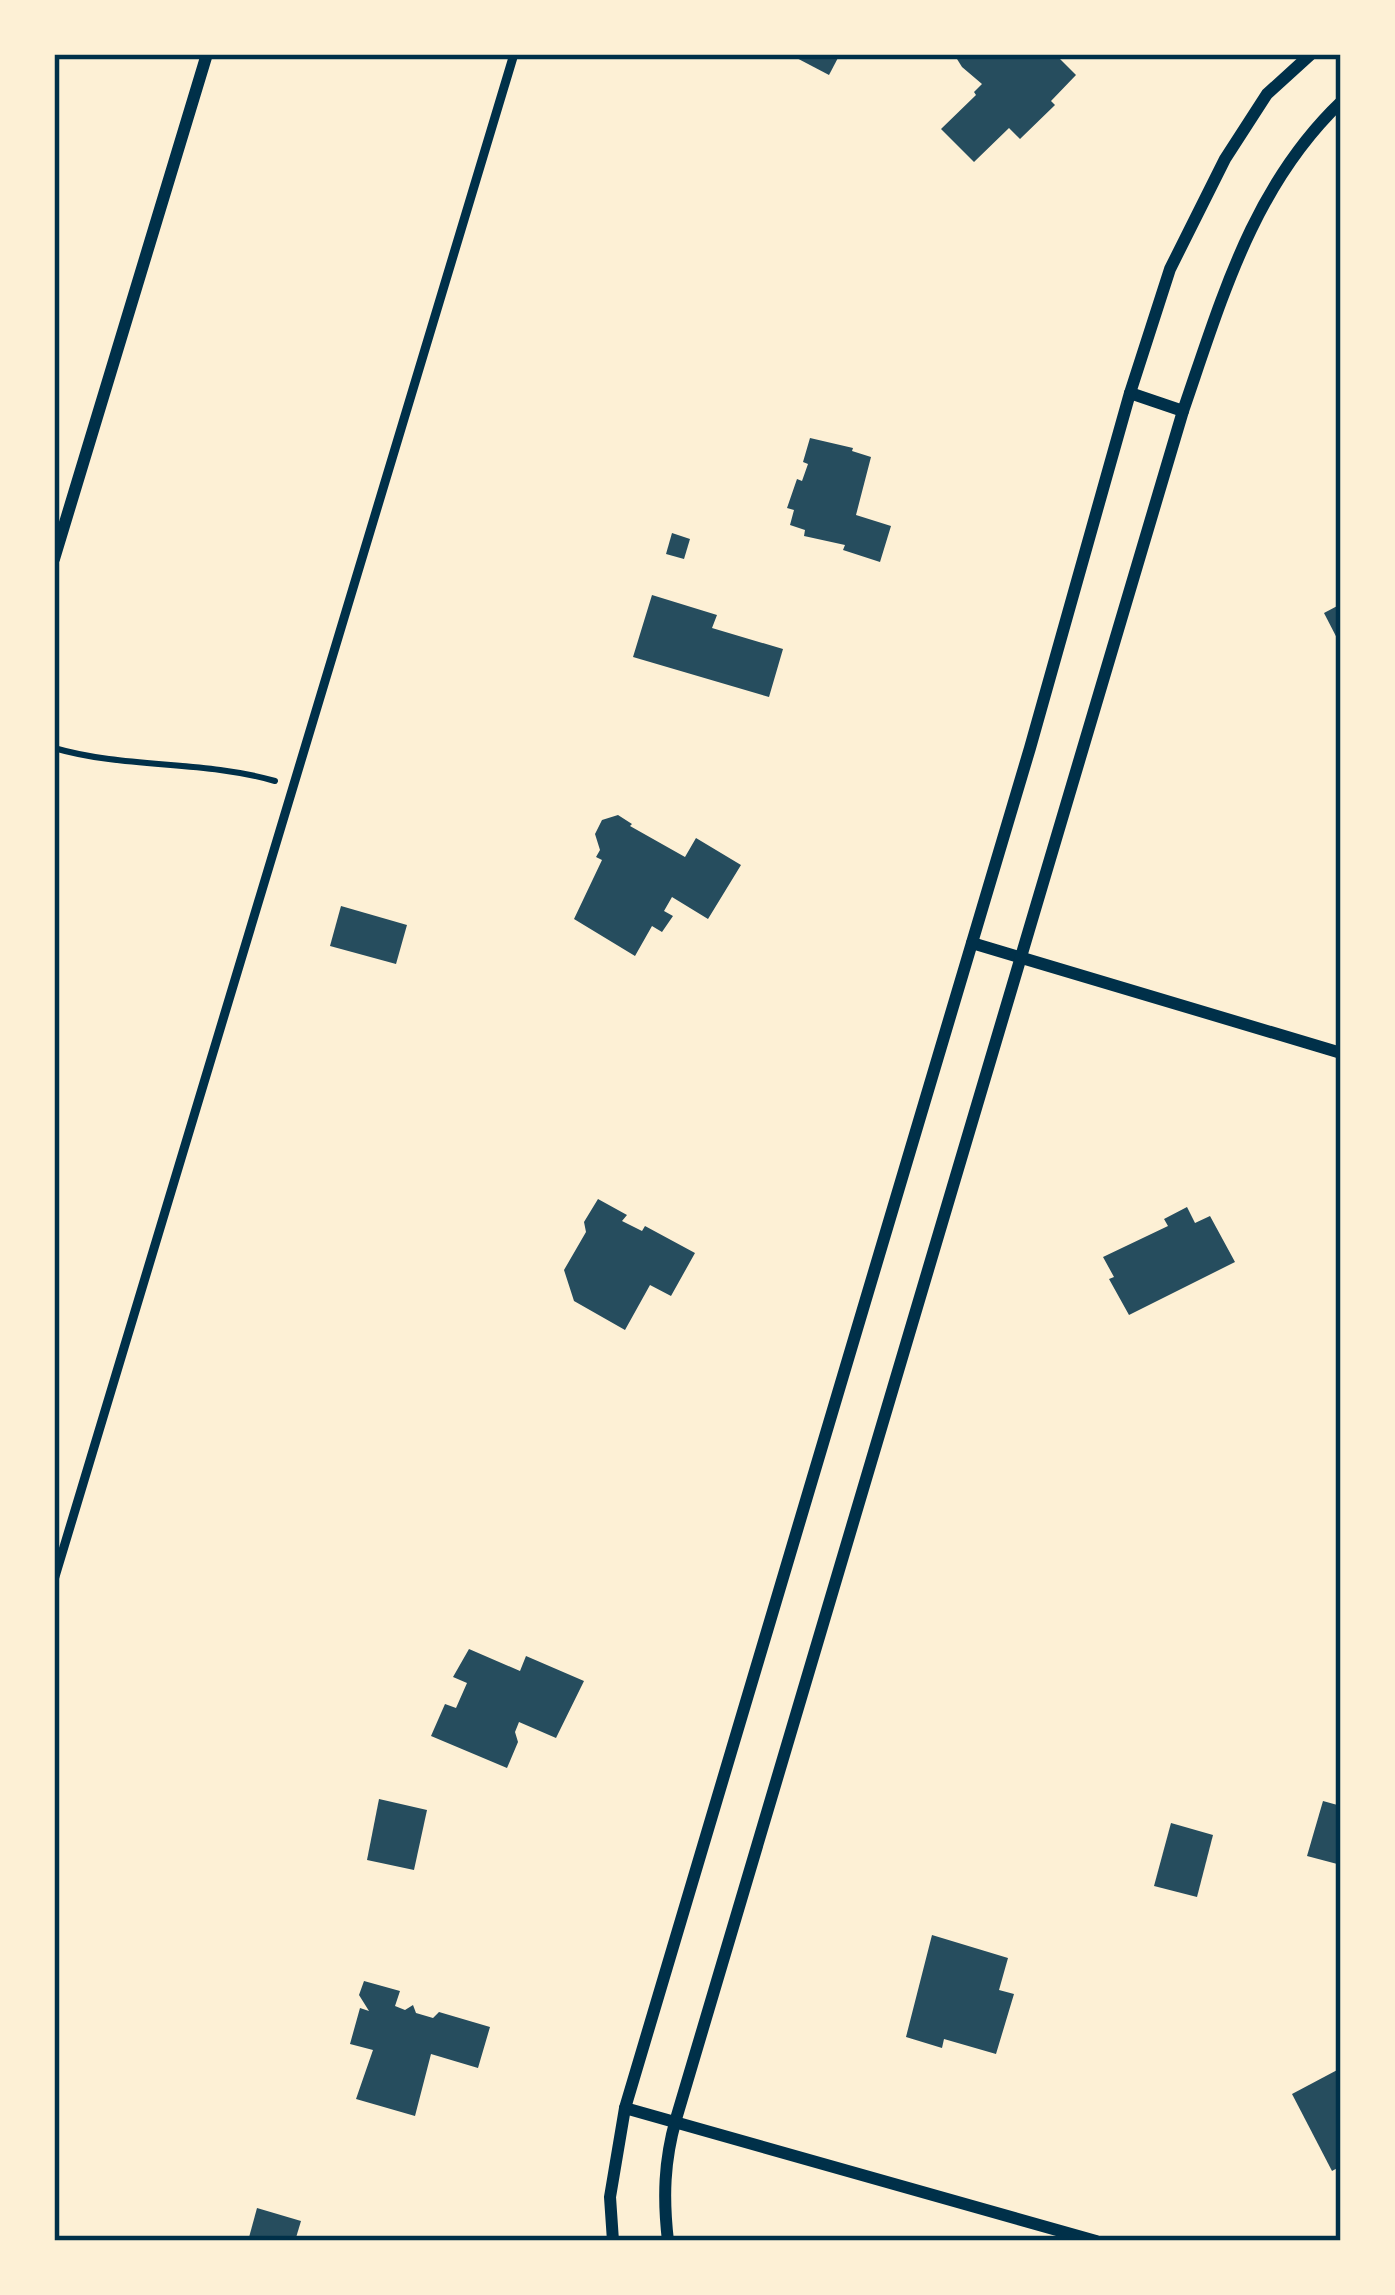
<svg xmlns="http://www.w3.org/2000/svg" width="1395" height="2295" font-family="'Playfair Display',serif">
  <rect width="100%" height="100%" fill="#fdf0d5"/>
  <g fill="#264d5e">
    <path d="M789 54H840L829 75Z"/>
    <path d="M962 54H1055L1076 75 1051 101 1055 105 1020 139 1009 128 974 162 941 129 976 95 974 92 982 84 962 67 957 59Z"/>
    <path d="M810 438 853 448 852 451 871 457 856 515 891 526 880 562 843 550 845 545 804 536 805 530 790 525 794 510 787 508 797 479 802 481 808 464 803 462Z"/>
    <path d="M672 533 690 539 684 559 666 554Z"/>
    <path d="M652 595 717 615 712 628 783 649 769 697 633 657Z"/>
    <path d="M1341 604V646L1324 613Z"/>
    <path d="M618 815 632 824 630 826 685 857 696 838 741 865 708 919 672 897 664 911 673 916 662 932 652 926 635 956 574 919 602 860 596 857 600 850 595 834 602 820Z"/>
    <path d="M341 906 407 925 396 964 330 946Z"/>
    <path d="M598 1199 627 1215 622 1221 642 1231 645 1226 695 1253 671 1296 650 1285 625 1330 574 1301 564 1270 586 1232 584 1222Z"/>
    <path d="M1187 1207 1195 1223 1210 1216 1235 1262 1129 1315 1109 1279 1114 1277 1103 1257 1168 1226 1164 1219Z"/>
    <path d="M469 1649 520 1671 526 1656 584 1681 556 1738 519 1722 515 1732 518 1742 507 1768 431 1736 445 1704 456 1708 467 1683 453 1677Z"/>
    <path d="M379 1799 427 1810 414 1870 367 1860Z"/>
    <path d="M1323 1801 1341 1806V1865L1307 1856Z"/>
    <path d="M1171 1823 1213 1835 1197 1897 1154 1886Z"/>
    <path d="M932 1935 1008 1958 999 1990 1014 1994 996 2054 944 2039 942 2048 906 2037Z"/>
    <path d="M364 1981 400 1991 395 2006 405 2010 413 2005 416 2013 433 2018 439 2012 490 2027 478 2068 431 2054 415 2116 356 2099 373 2050 350 2044 360 2008 369 2011 359 1995Z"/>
    <path d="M1341 2068V2166L1332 2171 1292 2094Z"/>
    <path d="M257 2208 301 2221 295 2241H248Z"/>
  </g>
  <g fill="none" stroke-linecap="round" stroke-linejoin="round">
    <path stroke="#003049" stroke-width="6" d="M54 748C126 769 203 760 275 781"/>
    <path stroke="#003049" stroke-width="9" d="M54 1580 514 54"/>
    <g stroke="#003049" stroke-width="12">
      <path d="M1130 393 1183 411"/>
      <path d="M54 559 207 54"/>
      <path d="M972 943 1341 1053"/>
      <path d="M625 2108 1096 2241"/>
      <path d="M613 2241 610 2197 625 2108 1030 748 1130 393 1170 269 1225 159 1267 94 1311 54"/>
      <path d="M668 2241C663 2198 664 2161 676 2119L1183 411C1222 298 1253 186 1341 102"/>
    </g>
  </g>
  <rect width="1395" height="2295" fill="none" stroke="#fdf0d5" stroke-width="114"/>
  <rect x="57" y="57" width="1281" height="2181" fill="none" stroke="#003049" stroke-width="4.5"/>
</svg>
